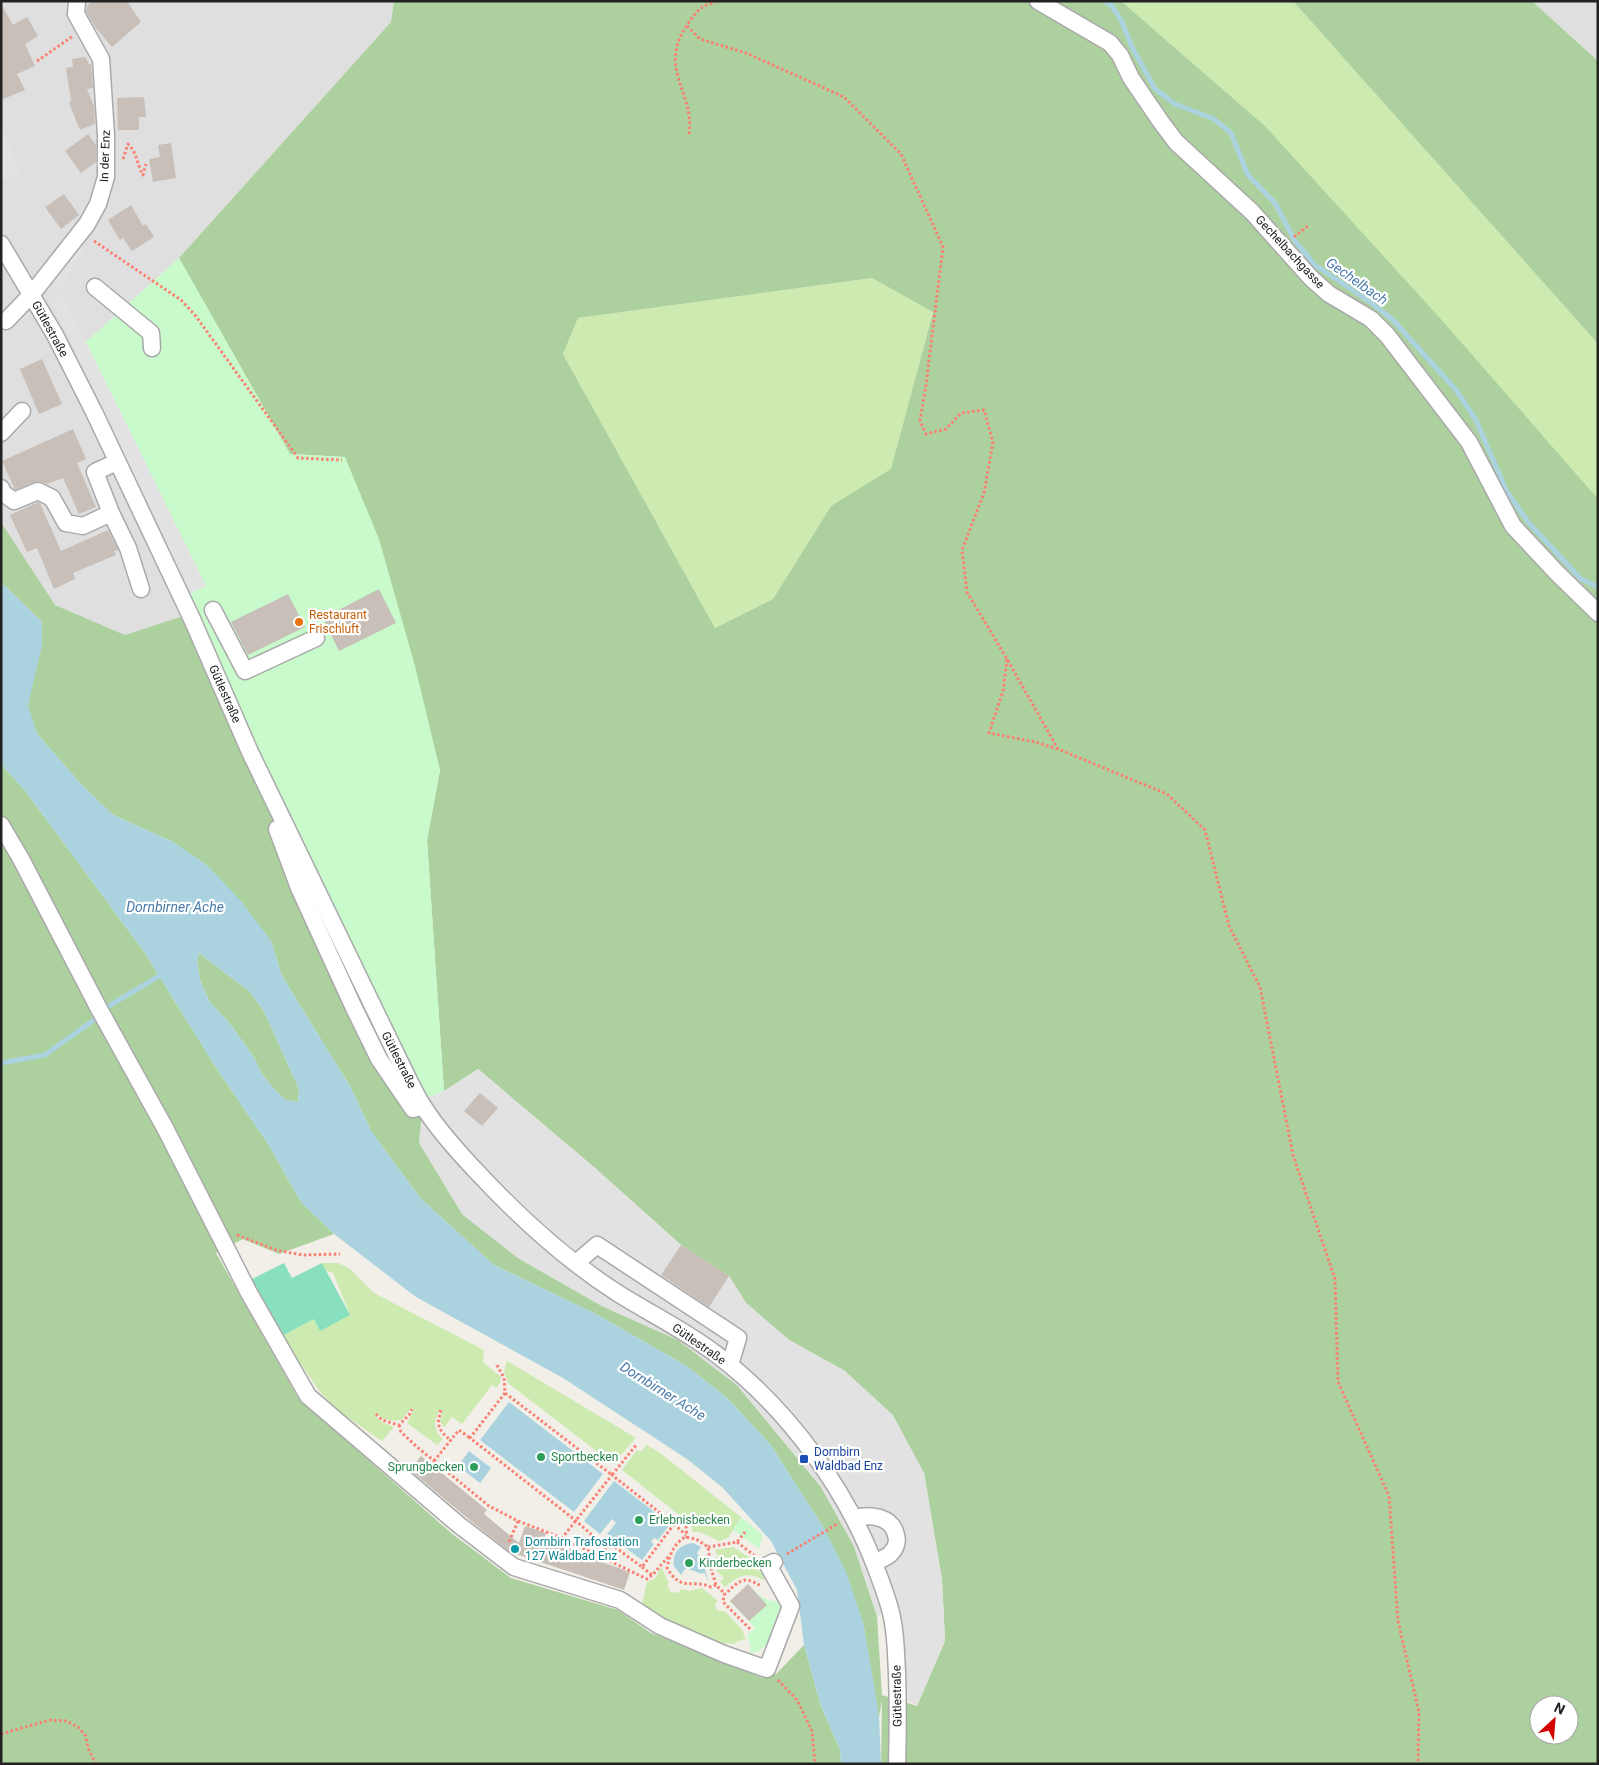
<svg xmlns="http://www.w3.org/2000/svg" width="1599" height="1765" font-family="Roboto,sans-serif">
  <rect width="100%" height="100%" fill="#f2efe9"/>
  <g fill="#e0dfdf">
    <path d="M1 1H394L391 22 179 258 86 342 192 613 125 635 55 605 1 522Z"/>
    <path d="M1532 1H1598V61Z"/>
  </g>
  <g fill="#cdebb0">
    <path d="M1121 1H1293L1598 344V500L1265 126Z"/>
    <path d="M872 278 933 311 891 470 831 506 773 599 715 628 563 354 578 318Z"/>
    <path d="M322 1263H338L349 1268 374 1293 484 1350 483 1362 501 1377 500 1383 496 1388 492 1385 462 1424 452 1417 444 1428 440 1421 442 1409H441C433 1419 433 1431 443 1439L437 1445 407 1423 413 1411 412 1407 402 1420C392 1421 383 1421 376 1413L375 1414C378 1421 387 1424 394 1427L382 1441 340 1412 332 1405 320 1392 282 1336 314 1319 350 1315 333 1273 326 1271Z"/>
    <path d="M507 1361 636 1438 613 1464 508 1383 504 1372Z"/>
    <path d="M647 1445 660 1453 741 1517 728 1538 719 1541 700 1532H693L689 1518H683L622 1470 637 1450 641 1452Z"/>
    <path d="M733 1547 755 1561 752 1565 766 1577 763 1580C746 1571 739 1576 725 1587L720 1582 724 1578 716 1570 719 1567 717 1564 719 1562 715 1558 718 1556 715 1550Z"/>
    <path d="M661 1567 669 1583 667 1586 670 1589 669 1591 674 1593 675 1592 678 1593 681 1589 689 1591 702 1588 718 1601 715 1604 716 1609 719 1611H725L744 1632 743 1633 746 1639 738 1641 734 1644 725 1643 721 1646 663 1618 642 1604 647 1582 655 1579Z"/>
  </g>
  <g fill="#add19e" fill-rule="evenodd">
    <path d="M394 1H1121L1265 126 1439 317 1598 499V1764H881L882 1701 879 1717 863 1622 824 1528 770 1444 727 1398 688 1367 596 1314 494 1265 421 1199 371 1131 351 1088 282 976 271 941 208 866 173 842 113 815 81 784 37 734 27 705 34 676 42 622 1 582V522L55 605 125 635 192 613 423 1100 462 1214 518 1258 602 1306 678 1340 737 1385 821 1487 854 1546 877 1616 882 1695 917 1706 945 1641 942 1580 924 1473 845 1371 789 1340 746 1303 729 1276 681 1245 595 1168 478 1069 444 1091 427 840 440 770 345 457 290 454 179 258 391 22ZM872 278 933 312 891 469 831 506 773 599 715 628 563 354 578 318ZM1539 1705H1569V1735H1539Z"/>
    <path d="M1293 1H1532L1598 61V344Z"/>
    <path d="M1 764 26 792 145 953 213 1063 268 1144 301 1202 334 1234 279 1254 243 1239 216 1253 298 1398 451 1533 511 1578 618 1610 651 1633 763 1678 776 1674 804 1645 821 1706 840 1750 841 1764H1Z"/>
    <path d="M199 953 249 991 264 1011 299 1089 298 1102 286 1100 275 1090 261 1073 255 1059 231 1025 209 1001 200 980 197 960Z"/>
  </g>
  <g fill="#c8facc">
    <path d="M179 258 290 454 345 457 379 539 415 666 440 770 427 840 444 1091 423 1100 184 596 206 586 86 342Z"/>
    <path d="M741 1517 763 1535 759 1549 733 1530Z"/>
    <path d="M748 1584C758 1596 767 1603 783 1601L768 1643 758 1652 750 1653 751 1646 747 1635 755 1628 730 1601Z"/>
  </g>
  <path fill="#88e0be" d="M284 1263 292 1278 322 1263 350 1315 320 1331 314 1319 282 1336 252 1279Z"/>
  <g fill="#e2e2e2">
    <path d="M1 128 22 174 1 181Z"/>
    <path d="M76 245 85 251 59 289 50 283Z"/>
    <path d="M63 296 206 586 184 596 75 351 51 302Z"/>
    <path d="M478 1069 595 1168 681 1245 661 1276 709 1306 729 1276 746 1303 789 1340 845 1371 893 1415 924 1473 942 1580 945 1641 917 1706 908 1701 898 1610 877 1616 854 1546 821 1487 737 1385 678 1340 602 1306 518 1258 462 1214 419 1143 423 1100 444 1091Z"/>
  </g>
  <g fill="#aad3df" fill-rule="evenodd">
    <path d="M1 582 42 622V646L28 705 37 734 81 784 113 815 173 842 208 866 241 901 271 941 282 976 351 1088 371 1131 421 1199 494 1265 596 1314 688 1367 727 1398 770 1444 824 1528 846 1572 863 1622 871 1667 879 1716 881 1764H841L840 1750 821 1706 804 1645 797 1590 771 1541 722 1487 687 1459 563 1378 416 1297 334 1234 301 1202 268 1144 213 1063 145 953 26 792 1 764ZM199 953 249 991 264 1011 299 1089 298 1102 286 1100 275 1090 261 1073 255 1059 231 1025 209 1001 200 980 197 960Z"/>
    <path d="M509 1402 603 1474 574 1512 480 1440Z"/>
    <path d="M469 1451 491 1468 480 1483 458 1466Z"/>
    <path d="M614 1481 670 1524 658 1540 654 1538 651 1542 654 1544 642 1560 607 1534 616 1523 612 1519 600 1534 584 1521Z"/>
    <path d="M693 1543 701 1547 697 1553 707 1568 705 1570 709 1582 704 1572 702 1574 686 1568 681 1575 674 1566C672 1553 680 1544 693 1543Z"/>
  </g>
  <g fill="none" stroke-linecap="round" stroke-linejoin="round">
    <g stroke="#aad3df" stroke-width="5">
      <path d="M1105 1 1112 6 1122 22 1132 47 1155 89 1175 104 1214 119 1231 133 1248 175 1275 203 1295 241 1315 265 1370 302 1392 319 1456 390 1476 420 1506 490 1528 522 1581 579 1598 587"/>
      <path d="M109 1006 164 973"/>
      <path d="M1 1063 45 1055 95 1019"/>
    </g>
  </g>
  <g fill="#c7bfb8">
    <path d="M92 1H127L141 22 112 47 95 27 86 12 87 6Z"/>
    <path d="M1 4 13 25 27 17 38 36 25 44 35 66 17 74 25 90 1 100Z"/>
    <path d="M85 57 89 64H91L93 88 87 89 94 106 95 124 80 130 69 103 71 101 66 68 73 67 72 59Z"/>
    <path d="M144 97 146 117H139V130H118L117 98Z"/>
    <path d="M88 134 96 145V162L81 173 65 151Z"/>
    <path d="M171 143 176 178 153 182 149 159 160 157 158 145Z"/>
    <path d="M64 194 79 215 61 229 45 207Z"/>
    <path d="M131 205 143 226 146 224 154 237 132 251 123 238 120 240 108 220Z"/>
    <path d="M42 359 62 404 39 414 20 369Z"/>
    <path d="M73 429 86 459 77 463 96 507 79 514 63 478 47 484 39 481 35 482 15 490 2 461Z"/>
    <path d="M38 502 40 503 61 551 108 530 118 550 114 551 116 555 73 573 75 579 54 589 37 548 27 552 10 515Z"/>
    <path d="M379 589 396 623 339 651 323 618Z"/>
    <path d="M288 594 305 627 248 655 231 622Z"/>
    <path d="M480 1093 498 1108 482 1126 464 1111Z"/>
    <path d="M681 1245 729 1276 709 1307 661 1275Z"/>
    <path d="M421 1456 487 1510 484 1514 519 1543 525 1526 546 1533 544 1539 603 1559 602 1562 630 1572 624 1590 510 1552 472 1522 410 1470Z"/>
    <path d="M748 1584 767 1605 749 1621 730 1601Z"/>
  </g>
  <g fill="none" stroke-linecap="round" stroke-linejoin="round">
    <defs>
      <g id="minor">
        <path d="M1038 1 1110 43 1120 55 1131 78 1161 122 1176 142 1252 212 1311 278 1329 294 1371 319 1387 335 1469 442 1513 526 1557 573 1598 613"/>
        <path d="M1 244 55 335 94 412 192 619 250 752 400 1062C407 1076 414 1092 423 1106 438 1130 458 1152 478 1173 520 1218 567 1261 619 1294 651 1314 686 1331 716 1354 789 1409 850 1493 880 1579 885 1593 891 1608 893 1623 896 1639 896 1656 897 1673 898 1703 898 1733 897 1764"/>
        <path d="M95 287 151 333 152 348"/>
        <path d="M6 321 31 295 87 224 98 204 106 177V135L101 59 76 14 77 1"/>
        <path d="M1 433 22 411"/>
        <path d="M1 488 3 493 14 501 38 491 52 498 66 523 83 526 111 513 95 472 117 462"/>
        <path d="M111 513 128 548 141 589"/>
        <path d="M213 610 245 671 316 638"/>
        <path d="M1 825 21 859 98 1007 165 1128 249 1293 308 1396 459 1525 514 1567 620 1600 660 1626 724 1654 767 1669 791 1606 768 1565 774 1562"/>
        <path d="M277 829 299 888 353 1006 379 1059 413 1109 421 1107"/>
        <path d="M576 1263 597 1245 723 1328 738 1338 730 1365"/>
        <path d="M854 1518C870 1514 892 1516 896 1535 898 1541 896 1548 891 1553 887 1558 880 1560 874 1562"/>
      </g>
    </defs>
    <use href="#minor" stroke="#a9a9a9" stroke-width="19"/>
    <g stroke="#fa8072" stroke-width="3" stroke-dasharray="2.5 2.5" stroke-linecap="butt">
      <path d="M687 26 700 39 746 53 844 97 901 154 943 247 926 385 920 421 926 434 946 429 961 413 984 410 993 442 984 493 962 550 967 592 1007 659 1058 749 1167 794 1205 830 1229 926 1260 987 1293 1155 1335 1279 1338 1382 1389 1496 1398 1621 1419 1712 1418 1758 1419 1764"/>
      <path d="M37 61 73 36"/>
      <path d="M689 134C695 94 659 70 685 28 689 22 696 11 703 7 707 4 713 3 717 1"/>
      <path d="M123 159 128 144C137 152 137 165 143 175L146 164"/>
      <path d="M1294 237 1309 225"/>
      <path d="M94 241 181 300 195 315 298 458 342 460"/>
      <path d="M1007 659 1003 691 989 733 1035 742 1057 749"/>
      <path d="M237 1235 276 1250 303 1255 340 1254"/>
      <path d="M497 1365 504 1378 505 1393 612 1475 637 1444"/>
      <path d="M505 1393 470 1438 575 1520 602 1544 612 1545 642 1567 674 1524 612 1475 562 1538"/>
      <path d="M441 1410C436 1426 438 1429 451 1441"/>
      <path d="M376 1414 382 1420 399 1425 409 1415 412 1409"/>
      <path d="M399 1425 401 1432 417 1447 489 1506 518 1521 508 1544"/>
      <path d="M434 1461 459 1430 470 1438"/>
      <path d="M685 1516 687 1538"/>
      <path d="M518 1521 562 1538 647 1579C657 1572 660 1564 670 1556"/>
      <path d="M674 1524 686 1535"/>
      <path d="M737 1542 755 1556"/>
      <path d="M602 1544 611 1560H617"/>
      <path d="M708 1547 737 1542 745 1532"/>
      <path d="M787 1554 839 1523"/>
      <path d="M642 1567 652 1575"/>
      <path d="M716 1585 711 1587C690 1578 682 1593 667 1568 670 1554 673 1545 685 1537L696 1539 708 1547 711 1568 716 1585 725 1594"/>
      <path d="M750 1629 723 1602 724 1595C739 1582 742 1574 761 1586"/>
      <path d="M778 1680 797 1700 812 1731 815 1764"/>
      <path d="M1 1734 50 1720 66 1721 78 1727 85 1735 89 1750 96 1764"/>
    </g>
    <use href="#minor" stroke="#fff" stroke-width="16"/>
  </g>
  <circle fill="#e8710a" stroke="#fff" stroke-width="2" cx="299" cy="622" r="5"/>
  <g fill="#2e9e5b" stroke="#fff" stroke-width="2">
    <circle cx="541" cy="1457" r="5"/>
    <circle cx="474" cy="1467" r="5"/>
    <circle cx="639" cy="1520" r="5"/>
    <circle cx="689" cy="1563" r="5"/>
  </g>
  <rect fill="#1a4fb4" stroke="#fff" stroke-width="2" x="799" y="1454" width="10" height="10" rx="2.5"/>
  <circle fill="#0f9aa8" stroke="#fff" stroke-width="2" cx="515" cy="1549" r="5"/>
  <g text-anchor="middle" stroke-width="4.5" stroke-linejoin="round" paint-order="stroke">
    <g font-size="12" fill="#222" stroke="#fff">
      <text transform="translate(105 156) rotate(-88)" y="4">In der Enz</text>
      <text transform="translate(1290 252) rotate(47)" y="4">Gechelbachgasse</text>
      <text transform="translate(50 329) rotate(61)" y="4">Gütlestraße</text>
      <text transform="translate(225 694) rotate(66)" y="4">Gütlestraße</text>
      <text transform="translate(399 1060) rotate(63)" y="4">Gütlestraße</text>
      <text transform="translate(699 1344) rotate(35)" y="4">Gütlestraße</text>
      <text transform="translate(897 1696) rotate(-91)" y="4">Gütlestraße</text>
    </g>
    <g font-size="12" fill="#c56008" stroke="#fff" text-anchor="start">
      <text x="309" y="619">Restaurant<tspan x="309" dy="14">Frischluft</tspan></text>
    </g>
    <g font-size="12" fill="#164399" stroke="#fff" text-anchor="start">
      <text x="814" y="1456">Dornbirn<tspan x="814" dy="14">Waldbad Enz</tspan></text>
    </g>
    <g font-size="12" fill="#27864d" stroke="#fff" text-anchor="start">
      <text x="551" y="1461">Sportbecken</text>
      <text x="464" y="1471" text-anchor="end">Sprungbecken</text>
      <text x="649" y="1524">Erlebnisbecken</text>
      <text x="699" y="1567">Kinderbecken</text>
    </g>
    <g font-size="12" fill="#0d838f" stroke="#fff" text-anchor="start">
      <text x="525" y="1546">Dornbirn Trafostation<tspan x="525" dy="14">127 Waldbad Enz</tspan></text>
    </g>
    <g font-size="14" font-style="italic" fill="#4a7aab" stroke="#fff">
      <text transform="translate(1357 281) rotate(35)" y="5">Gechelbach</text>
      <text x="175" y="912">Dornbirner Ache</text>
      <text transform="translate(663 1391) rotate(32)" y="5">Dornbirner Ache</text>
    </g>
  </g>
  <rect width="1599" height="1765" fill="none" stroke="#222222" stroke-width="5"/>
  <g transform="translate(1554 1720) rotate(26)"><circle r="24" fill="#ffffff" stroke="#a7a7a7"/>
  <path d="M0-4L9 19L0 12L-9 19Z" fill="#d40000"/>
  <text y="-8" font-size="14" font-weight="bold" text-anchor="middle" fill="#222222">N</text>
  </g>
</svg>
